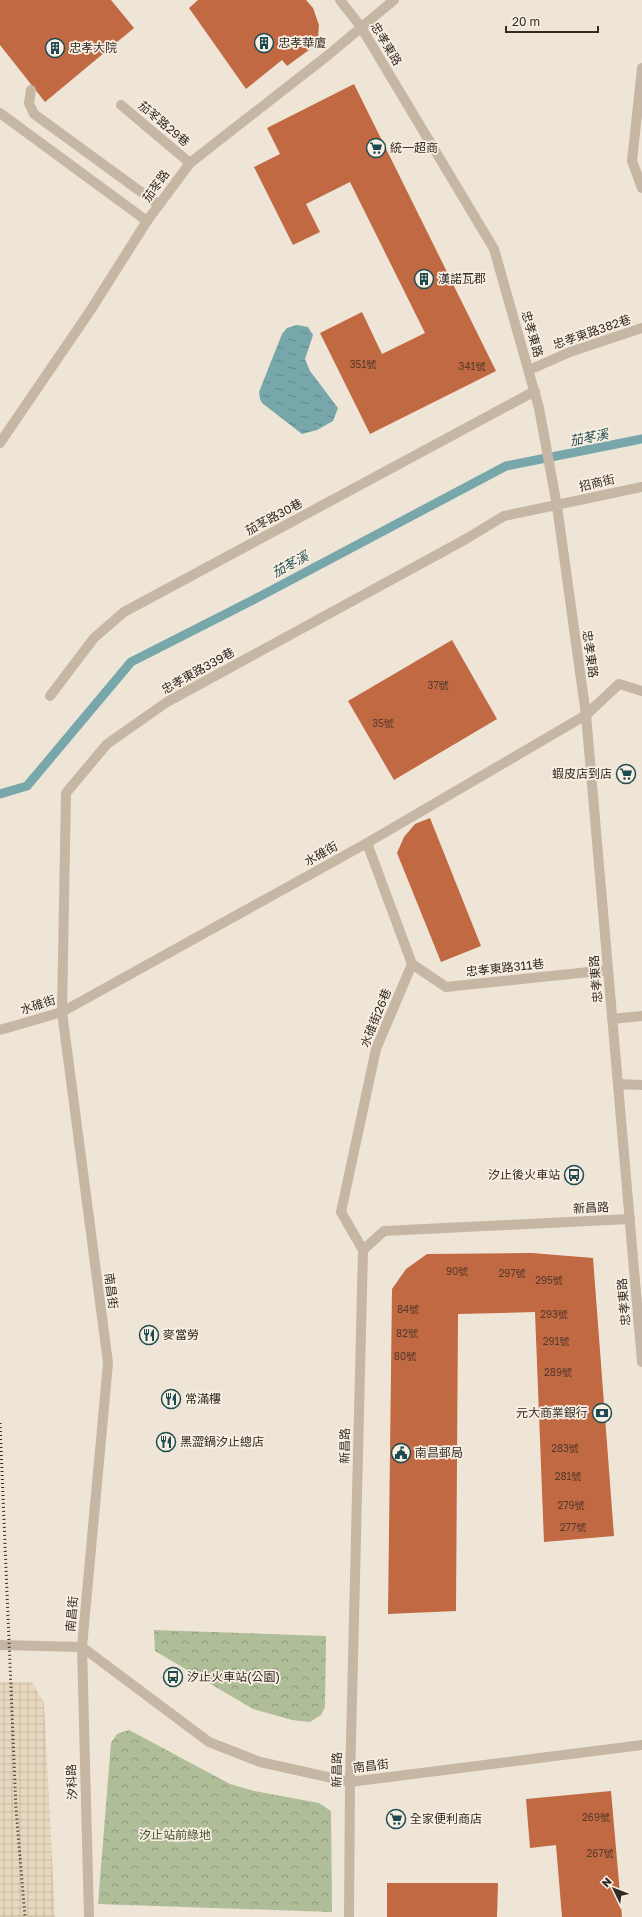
<svg xmlns="http://www.w3.org/2000/svg" width="642" height="1917" font-family="'Golos Text','Noto Sans TC',sans-serif">
  <defs>
    <pattern id="park-crowns" width="20" height="18" patternUnits="userSpaceOnUse"><rect width="20" height="18" fill="#afbd98"/><path d="M2 6a3 3 0 1 1 6 0M12 15a3 3 0 1 1 6 0" fill="none" stroke="#8f9a7c"/></pattern>
    <pattern id="plaza-grid" width="8" height="8" patternUnits="userSpaceOnUse"><rect width="8" height="8" fill="#e7d7be"/><path d="M0 4h8M4 0v8" fill="none" stroke="#c7b9a3"/></pattern>
    <pattern id="water-ripples" width="26" height="14" patternUnits="userSpaceOnUse"><rect width="26" height="14" fill="#77a6ab"/><path d="M2 4q2-2 4 0t4 0M15 11q2-2 4 0t4 0" fill="none" stroke="#62878b"/></pattern>
  </defs>
  <rect width="100%" height="100%" fill="#efe5d7"/>
  <g fill="url(#park-crowns)">
    <path d="M154 1630 326 1636 325 1707 321 1715 310 1722 292 1720 253 1709 155 1651Z"/>
    <path d="M129 1730 230 1784 254 1791 319 1803 331 1811 332 1912 98 1904 111 1743 117 1734Z"/>
  </g>
  <path fill="url(#plaza-grid)" d="M0 1682H32L44 1703 55 1917H0Z"/>
  <path fill="url(#water-ripples)" d="M297 325 308 327 313 335 305 359 310 371 338 408 333 421 317 430 302 434 262 403 260 399 259 392 282 334 287 328Z"/>
  <g fill="none" stroke-linecap="round" stroke-linejoin="round">
    <path stroke="#77a6ab" stroke-width="9" d="M0 794 27 786 131 662 253 600 506 466 642 439"/>
  </g>
  <g fill="#c16943">
    <path d="M0 0H111L134 28 45 102 0 45Z"/>
    <path d="M198 0H306L313 8 319 25 318 37 309 50 287 66 282 60 246 89 189 8Z"/>
    <path d="M354 84 496 371 370 434 320 333 362 312 382 354 425 333 350 182 306 204 320 232 293 245 254 167 280 154 267 128Z"/>
    <path d="M452 640 497 719 394 780 348 701Z"/>
    <path d="M430 818 481 946 441 962 397 853 404 837 415 824Z"/>
    <path d="M532 1253 593 1258 614 1536 544 1542 535 1312 458 1314 456 1611 388 1614 392 1289 406 1269 427 1254Z"/>
    <path d="M611 1791 622 1917H562L556 1845 530 1848 526 1799Z"/>
    <path d="M387 1883H498L497 1917H387Z"/>
  </g>
  <g fill="none" stroke-linecap="round" stroke-linejoin="round">
    <g stroke="#c6b6a4" stroke-width="10">
      <path d="M642 68 632 161 642 188"/>
      <path d="M31 90 29 103 34 114 159 205"/>
      <path d="M121 105 190 163"/>
      <path d="M529 370 570 352 642 328"/>
      <path d="M50 696 94 638 124 612 535 391"/>
      <path d="M412 964 446 987 608 970"/>
      <path d="M62 1012 66 793 107 744 167 702 466 539 504 516 642 487"/>
      <path d="M612 1019 642 1016"/>
      <path d="M0 1030 62 1012 367 843 586 715 619 684 642 691"/>
      <path d="M618 1084 642 1085"/>
      <path d="M363 1250 341 1212 376 1049 412 964 367 843"/>
    </g>
    <path stroke="#c6b6a4" stroke-width="10" d="M0 113 147 221"/>
    <g stroke="#c6b6a4" stroke-width="10">
      <path d="M340 0 361 27 494 249 539 408 557 506 586 715 642 1362"/>
      <path d="M62 1012 108 1363 82 1647 89 1917"/>
      <path d="M0 1645 82 1647"/>
      <path d="M82 1647 209 1742 260 1762 350 1782 642 1745"/>
      <path d="M349 1917 350 1782 363 1250 384 1231 630 1219"/>
    </g>
    <path stroke="#c6b6a4" stroke-width="10" d="M0 443 90 311 147 221 190 163 327 56 394 0"/>
    <path stroke="#322a25" stroke-width="3" stroke-dasharray="1 3" stroke-linecap="butt" d="M0 1423 16 1809 25 1917"/>
  </g>
  <defs>
    <symbol id="building-ring" viewBox="-11 -11 22 22"><circle r="9.5" fill="#f8efe2" stroke="#1d4b51" stroke-width="1.5"/><path d="M-4-6H4V6H1V3H-1V6H-4ZM-2.5-4.3h1.7v1.8h-1.7ZM.8-4.3h1.7v1.8H.8ZM-2.5-1h1.7V.8h-1.7ZM.8-1h1.7V.8H.8Z" fill="#1d4b51"/></symbol>
    <symbol id="supermarket-ring" viewBox="-11 -11 22 22"><circle r="9.5" fill="#f8efe2" stroke="#1d4b51" stroke-width="1.5"/><path d="M-6-5.5h2.5l.6 2H6L4.5 2H-2.5L-4.4-4H-6ZM-1.5 3.2a1.3 1.3 0 1 0 .1 0ZM3 3.2a1.3 1.3 0 1 0 .1 0Z" fill="#1d4b51"/></symbol>
    <symbol id="bus-ring" viewBox="-11 -11 22 22"><circle r="9.5" fill="#f8efe2" stroke="#1d4b51" stroke-width="1.5"/><path d="M-5-6H5V4H4V6H2V4H-2V6H-4V4H-5ZM-3.5-4V0h7V-4ZM-3.5 1.2v1.5H-2V1.2ZM2 1.2v1.5H3.5V1.2Z" fill="#1d4b51"/></symbol>
    <symbol id="restaurant-ring" viewBox="-11 -11 22 22"><circle r="9.5" fill="#f8efe2" stroke="#1d4b51" stroke-width="1.5"/><path d="M-5-6h1v4h1v-4h1v4h1v-4h1v5L-1.5 .5V6h-2V.5L-5-1ZM5-6V6H3V1.5H1.5Q1.5-4 5-6Z" fill="#1d4b51"/></symbol>
    <symbol id="bank-ring" viewBox="-11 -11 22 22"><circle r="9.5" fill="#f8efe2" stroke="#1d4b51" stroke-width="1.5"/><path d="M-6-4H6V4H-6ZM0-2.3a2.3 2.3 0 1 0 0 4.6a2.3 2.3 0 1 0 0-4.6Z" fill="#1d4b51"/></symbol>
    <symbol id="civic-ring" viewBox="-11 -11 22 22"><circle r="9.5" fill="#f8efe2" stroke="#1d4b51" stroke-width="1.5"/><path d="M-.6-6.5H3V-4.5H.6V-3L4-1V1h2V6H-6V1h2V-1L-.6-3ZM-1.2 2.5V6h2.4V2.5Z" fill="#1d4b51"/></symbol>
  </defs>
  <g fill-rule="evenodd">
    <use href="#building-ring" x="253" y="32" width="22" height="22"/>
    <use href="#building-ring" x="44" y="37" width="22" height="22"/>
    <use href="#supermarket-ring" x="365" y="137" width="22" height="22"/>
    <use href="#building-ring" x="413" y="268" width="22" height="22"/>
    <use href="#supermarket-ring" x="615" y="763" width="22" height="22"/>
    <use href="#bus-ring" x="563" y="1164" width="22" height="22"/>
    <use href="#restaurant-ring" x="138" y="1324" width="22" height="22"/>
    <use href="#restaurant-ring" x="160" y="1388" width="22" height="22"/>
    <use href="#bank-ring" x="591" y="1402" width="22" height="22"/>
    <use href="#restaurant-ring" x="155" y="1431" width="22" height="22"/>
    <use href="#civic-ring" x="390" y="1442" width="22" height="22"/>
    <use href="#bus-ring" x="162" y="1666" width="22" height="22"/>
    <use href="#supermarket-ring" x="385" y="1808" width="22" height="22"/>
  </g>
  <g text-anchor="middle" stroke-width="3.5" stroke-linejoin="round" paint-order="stroke">
    <g font-size="10" fill="#563a2c">
      <text x="363" y="368">351號</text>
      <text x="472" y="370">341號</text>
      <text x="438" y="689">37號</text>
      <text x="383" y="727">35號</text>
      <text x="457" y="1275">90號</text>
      <text x="512" y="1277">297號</text>
      <text x="549" y="1284">295號</text>
      <text x="408" y="1313">84號</text>
      <text x="554" y="1318">293號</text>
      <text x="407" y="1337">82號</text>
      <text x="556" y="1345">291號</text>
      <text x="405" y="1360">80號</text>
      <text x="558" y="1376">289號</text>
      <text x="565" y="1452">283號</text>
      <text x="568" y="1480">281號</text>
      <text x="571" y="1509">279號</text>
      <text x="573" y="1531">277號</text>
      <text x="596" y="1821">269號</text>
      <text x="600" y="1857">267號</text>
    </g>
    <g font-size="12" fill="#322a25" stroke="#f8efe2" text-anchor="start">
      <text x="278" y="47">忠孝華廈</text>
      <text x="69" y="52">忠孝大院</text>
      <text x="390" y="152">統一超商</text>
      <text x="438" y="283">漢諾瓦郡</text>
      <text x="612" y="778" text-anchor="end">蝦皮店到店</text>
      <text x="560" y="1179" text-anchor="end">汐止後火車站</text>
      <text x="163" y="1339">麥當勞</text>
      <text x="185" y="1403">常滿樓</text>
      <text x="588" y="1417" text-anchor="end">元大商業銀行</text>
      <text x="180" y="1446">黑澀鍋汐止總店</text>
      <text x="415" y="1457">南昌郵局</text>
      <text x="187" y="1681">汐止火車站(公園)</text>
      <text x="410" y="1823">全家便利商店</text>
    </g>
    <g font-size="12" fill="#322a25" stroke="#f8efe2">
      <text transform="translate(386 44) rotate(59)" y="4">忠孝東路</text>
      <text transform="translate(164 124) rotate(40)" y="4">茄苳路29巷</text>
      <text transform="translate(156 186) rotate(-54)" y="4">茄苳路</text>
      <text transform="translate(592 332) rotate(-19)" y="4">忠孝東路382巷</text>
      <text transform="translate(532 334) rotate(74)" y="4">忠孝東路</text>
      <text transform="translate(597 483) rotate(-13)" y="4">招商街</text>
      <text transform="translate(274 517) rotate(-28)" y="4">茄苳路30巷</text>
      <text transform="translate(590 654) rotate(82)" y="4">忠孝東路</text>
      <text transform="translate(198 671) rotate(-29)" y="4">忠孝東路339巷</text>
      <text transform="translate(321 854) rotate(-29)" y="4">水碓街</text>
      <text transform="translate(505 968) rotate(-6)" y="4">忠孝東路311巷</text>
      <text transform="translate(596 979) rotate(-95)" y="4">忠孝東路</text>
      <text transform="translate(38 1005) rotate(-18)" y="4">水碓街</text>
      <text transform="translate(376 1018) rotate(-68)" y="4">水碓街26巷</text>
      <text transform="translate(591 1208) rotate(-3)" y="4">新昌路</text>
      <text transform="translate(111 1291) rotate(83)" y="4">南昌街</text>
      <text transform="translate(624 1302) rotate(-95)" y="4">忠孝東路</text>
      <text transform="translate(345 1446) rotate(-89)" y="4">新昌路</text>
      <text transform="translate(72 1614) rotate(-85)" y="4">南昌街</text>
      <text transform="translate(371 1766) rotate(-7)" y="4">南昌街</text>
      <text transform="translate(337 1770) rotate(-89)" y="4">新昌路</text>
      <text transform="translate(72 1782) rotate(-92)" y="4">汐科路</text>
    </g>
    <g font-size="12" fill="#3f4f2a" stroke="#f8efe2">
      <text x="175" y="1839">汐止站前綠地</text>
    </g>
    <g font-size="13" font-style="italic" fill="#1d4b51" stroke="#f8efe2">
      <text transform="translate(589 437) rotate(-11)" y="5">茄苳溪</text>
      <text transform="translate(290 564) rotate(-28)" y="5">茄苳溪</text>
    </g>
  </g>
  <g transform="translate(614 1889) rotate(313)" stroke="#f8efe2" stroke-width="3" paint-order="stroke">
  <path d="M0-3L7 15L0 10L-7 15Z" fill="#322a25"/>
  <text y="-6" font-size="11" font-weight="bold" text-anchor="middle" fill="#322a25">N</text>
  </g>
  <path d="M506 26v6h92v-6" fill="none" stroke="#322a25" stroke-width="2"/>
  <text x="512" y="26" font-size="12" fill="#322a25" stroke="#f8efe2" stroke-width="3" paint-order="stroke">20 m</text>
</svg>
